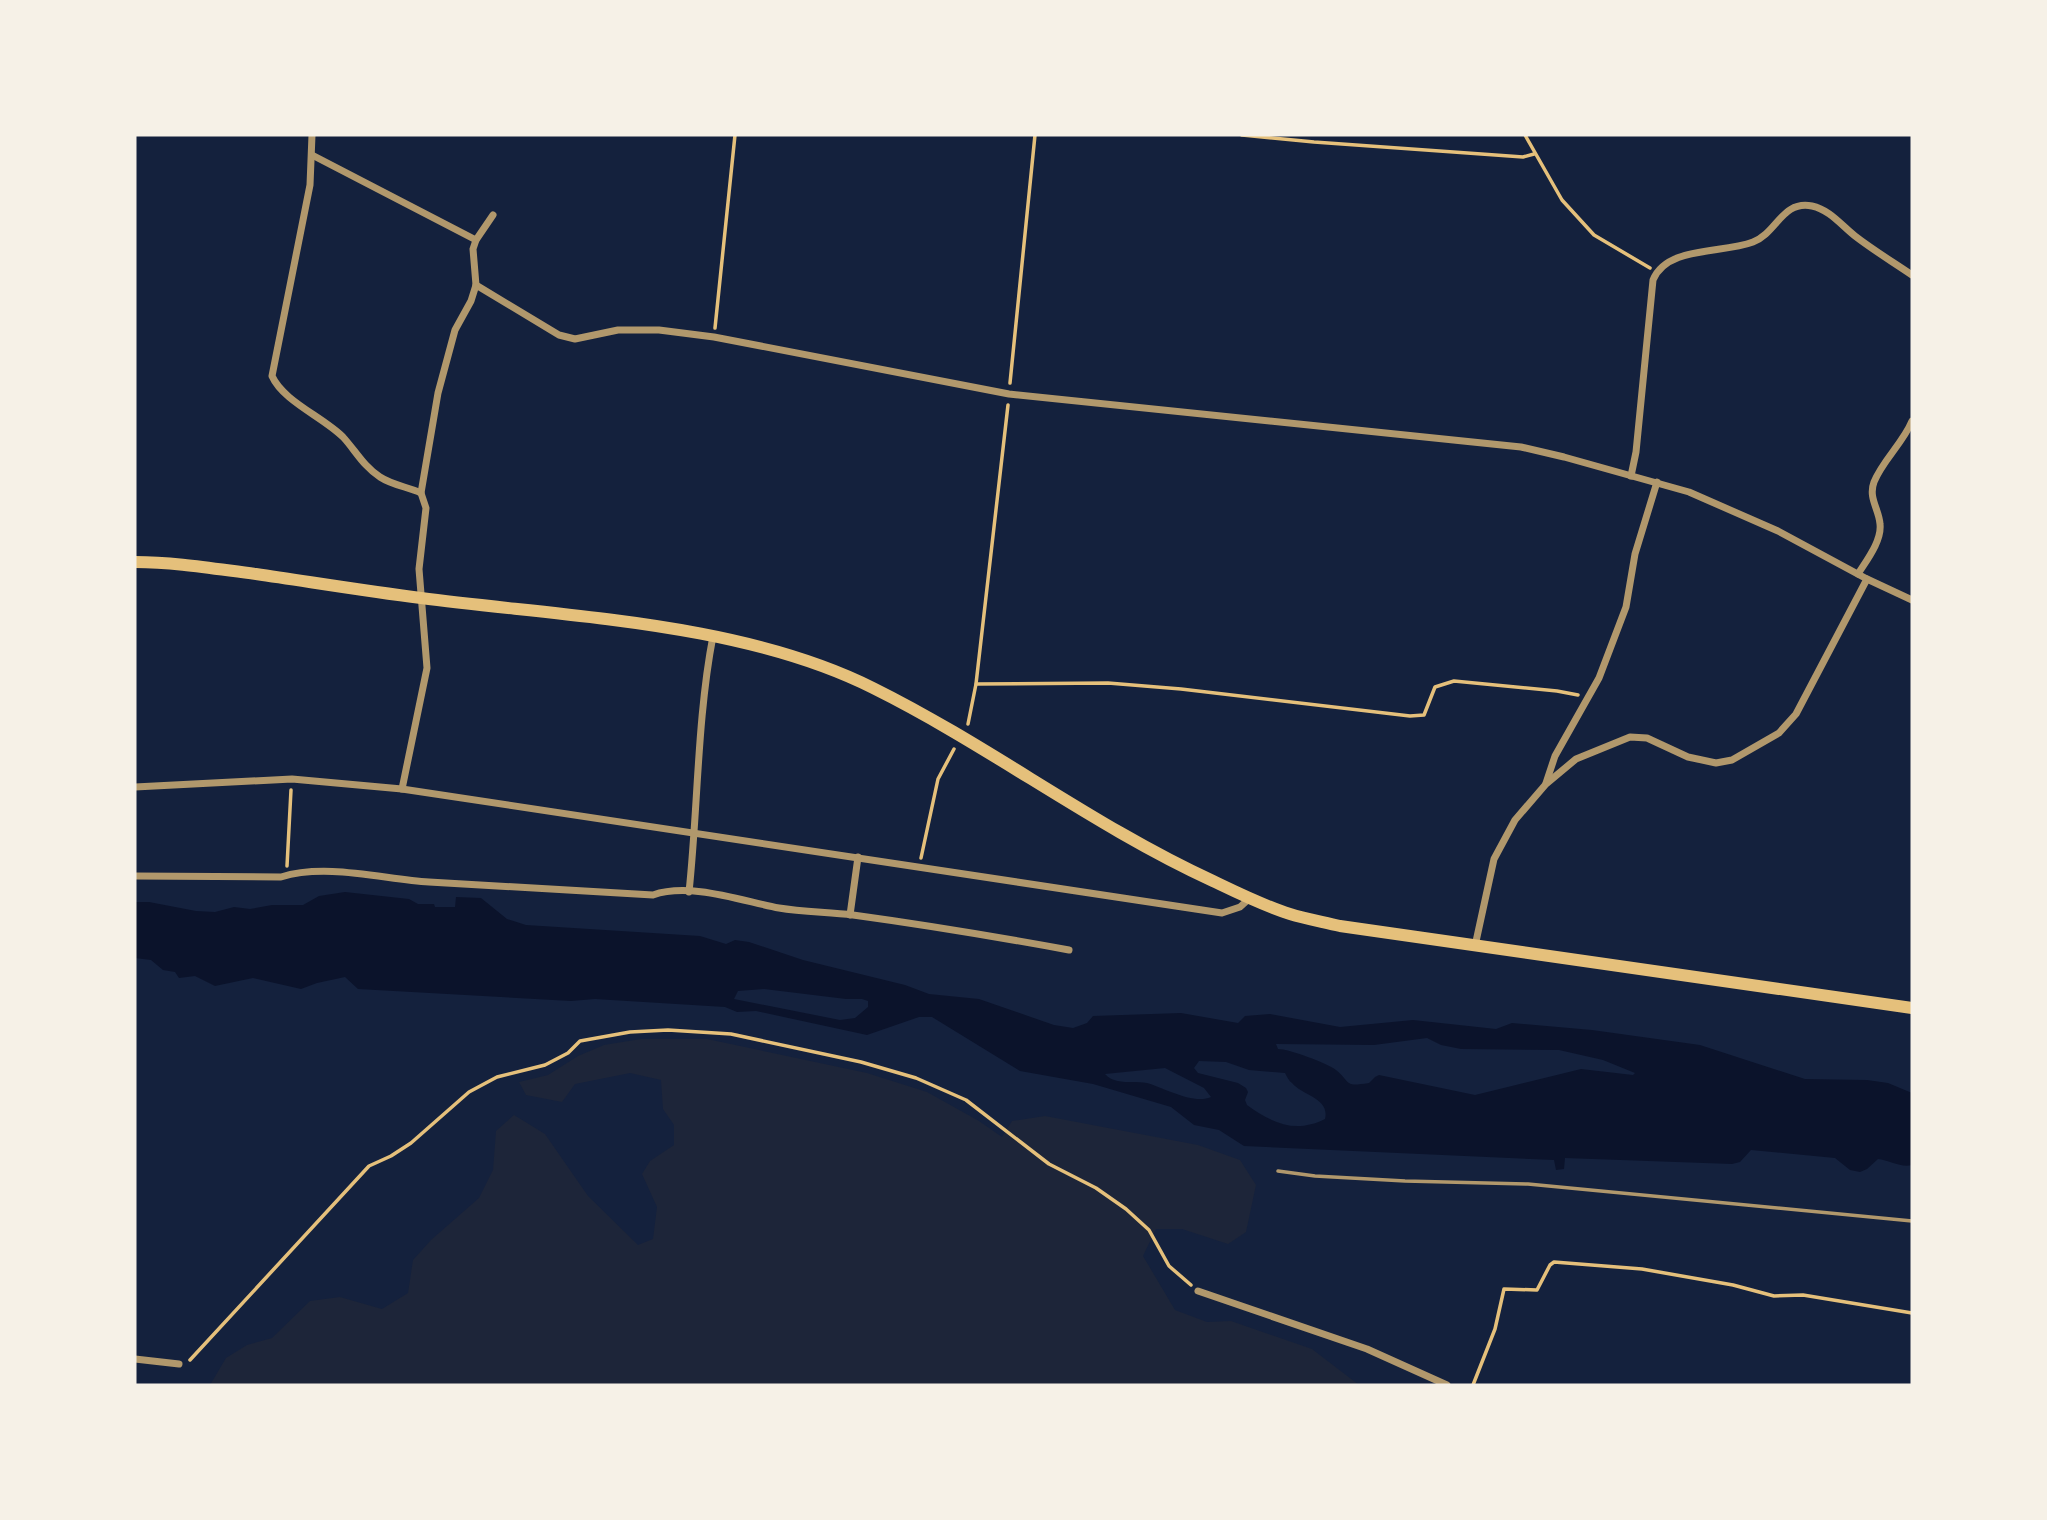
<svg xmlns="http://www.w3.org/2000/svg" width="2047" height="1520" font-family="Karla,sans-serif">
  <rect width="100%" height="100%" fill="#14213d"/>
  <path fill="#1d2539" d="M641 1039H707L867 1073 927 1092 979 1121 1002 1137 1012 1121 1045 1116 1198 1145 1240 1160 1256 1185 1246 1232 1228 1244 1182 1229H1156L1143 1256 1175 1310 1207 1322 1231 1321 1312 1349 1359 1385H210L226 1358 247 1345 272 1338 310 1301 340 1297 382 1309 408 1293 413 1260 431 1240 479 1198 493 1170 496 1131 514 1115 545 1134 588 1196 638 1245 653 1239 657 1207 642 1174 650 1161 674 1145V1125L663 1109 661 1080 630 1073 575 1084 562 1102 526 1095 519 1082 548 1075 578 1056 604 1045Z"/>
  <path fill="#0b132b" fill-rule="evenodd" d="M345 892 409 899 418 904H434L435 907H455L456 897 481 898 507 919 526 925 700 936 726 944 735 940 749 942 803 960 905 985 929 994 979 999 1054 1025 1073 1028 1087 1023 1093 1016 1181 1013 1238 1023 1245 1016 1270 1014 1340 1027 1413 1020 1496 1029 1512 1023 1592 1030 1700 1045 1805 1079 1867 1080 1888 1083 1912 1093V1165C1901 1168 1889 1160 1878 1159L1867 1169 1860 1172 1850 1170 1835 1158 1751 1150 1740 1162 1732 1164 1565 1158 1564 1169 1556 1170 1554 1160 1244 1146 1219 1130 1194 1125 1171 1107 1093 1084 1020 1071 932 1017H919L867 1035 756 1011 737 1012 725 1007 595 999 571 1001 358 989 345 977 317 983 301 989 253 978 215 986 195 976 179 978 175 972 163 970 151 960 135 958V902H149L196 911 215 912 234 907 250 909 272 905H303L319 896ZM764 989 846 999H862L868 1001V1007L855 1018 840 1020 734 999 738 991ZM1427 1038 1441 1045 1461 1049 1559 1050 1603 1060 1635 1073 1633 1075 1581 1069 1475 1095 1379 1075 1375 1077 1369 1083C1343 1087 1352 1083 1336 1070 1327 1063 1289 1049 1278 1049L1276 1044 1374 1045ZM1199 1061 1226 1062 1249 1070 1285 1073C1287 1077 1289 1081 1292 1083 1303 1096 1330 1098 1325 1119 1295 1134 1272 1123 1247 1105L1245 1100 1248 1092 1246 1088 1238 1083 1198 1073 1194 1068ZM1165 1068 1204 1088 1211 1097C1194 1105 1164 1088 1147 1083 1133 1080 1116 1086 1105 1074Z"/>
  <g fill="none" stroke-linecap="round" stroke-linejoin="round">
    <g stroke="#e5c07b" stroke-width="3.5">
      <path d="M1242 135 1314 142 1523 157 1534 154"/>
      <path d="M1525 135 1562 200 1594 235 1650 268"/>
      <path d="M715 328 735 135"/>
      <path d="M1010 383 1035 135"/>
      <path d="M976 684 1108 683 1181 689 1410 716 1424 715 1435 687 1454 681 1557 691 1578 695"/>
      <path d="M968 724 976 684 1008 405"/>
      <path d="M921 858 938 779 954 749"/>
      <path d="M287 866 291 790"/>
      <path d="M190 1360 369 1166 391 1156 411 1143 469 1092 497 1077 545 1065 568 1053 580 1041 630 1032 668 1030 731 1034 861 1062 916 1078 966 1100 1049 1164 1096 1188 1126 1209 1149 1230 1169 1266 1191 1285"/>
      <path d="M1473 1385 1495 1329 1504 1289 1537 1290 1550 1265 1554 1262 1642 1269 1733 1285 1774 1296 1803 1295 1912 1313"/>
    </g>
    <path stroke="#b1986c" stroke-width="3.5" d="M1278 1171 1315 1176 1405 1181 1528 1184 1912 1221"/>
    <g stroke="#b1986c" stroke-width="7">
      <path d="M312 135 310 185 272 376C283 401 323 417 343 437 355 450 364 467 380 477 392 485 408 487 421 493L426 508 419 569 427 668 402 789"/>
      <path d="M312 155 476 240"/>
      <path d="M476 285 559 335 575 339 618 330H659L714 337 1009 394 1521 447 1564 457 1689 492 1778 531 1867 579 1912 600"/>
      <path d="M1631 476 1636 452 1653 280C1667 246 1721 254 1753 242 1777 233 1782 200 1812 206 1830 210 1841 225 1855 236 1873 250 1893 262 1912 275"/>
      <path d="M421 493 438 393 455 330 471 301 476 285 473 249 476 240 493 215"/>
      <path d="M1858 574C1866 561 1882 541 1880 524 1879 509 1868 498 1874 482 1883 460 1903 443 1912 421"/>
      <path d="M1546 783 1555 756 1599 678 1626 607 1635 554 1657 482"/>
      <path d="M135 787 292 779 402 789 1222 913 1240 907 1250 898"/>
      <path d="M135 876 281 877C326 863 383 879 429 882 504 887 579 890 653 895 690 882 742 901 779 908 803 912 829 912 853 915 926 925 998 937 1069 950"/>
      <path d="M689 892C698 808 697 719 713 636"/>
      <path d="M850 915 858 857"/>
      <path d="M1475 946 1494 859 1515 820 1546 784 1576 759 1630 737 1647 738 1688 757 1716 763 1732 760 1779 733 1796 714 1867 579"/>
      <path d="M1198 1291 1367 1349 1447 1385"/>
      <path d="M135 1359 179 1364"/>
    </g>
    <path stroke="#e5c07b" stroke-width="12" d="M135 562C176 562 216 569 256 574 311 582 366 591 421 598 566 617 742 622 873 688 990 746 1095 827 1213 881 1238 893 1264 906 1290 914 1306 919 1324 922 1340 926L1912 1008"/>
  </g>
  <rect width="2047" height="1520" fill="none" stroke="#f6f1e7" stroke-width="273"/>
</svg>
